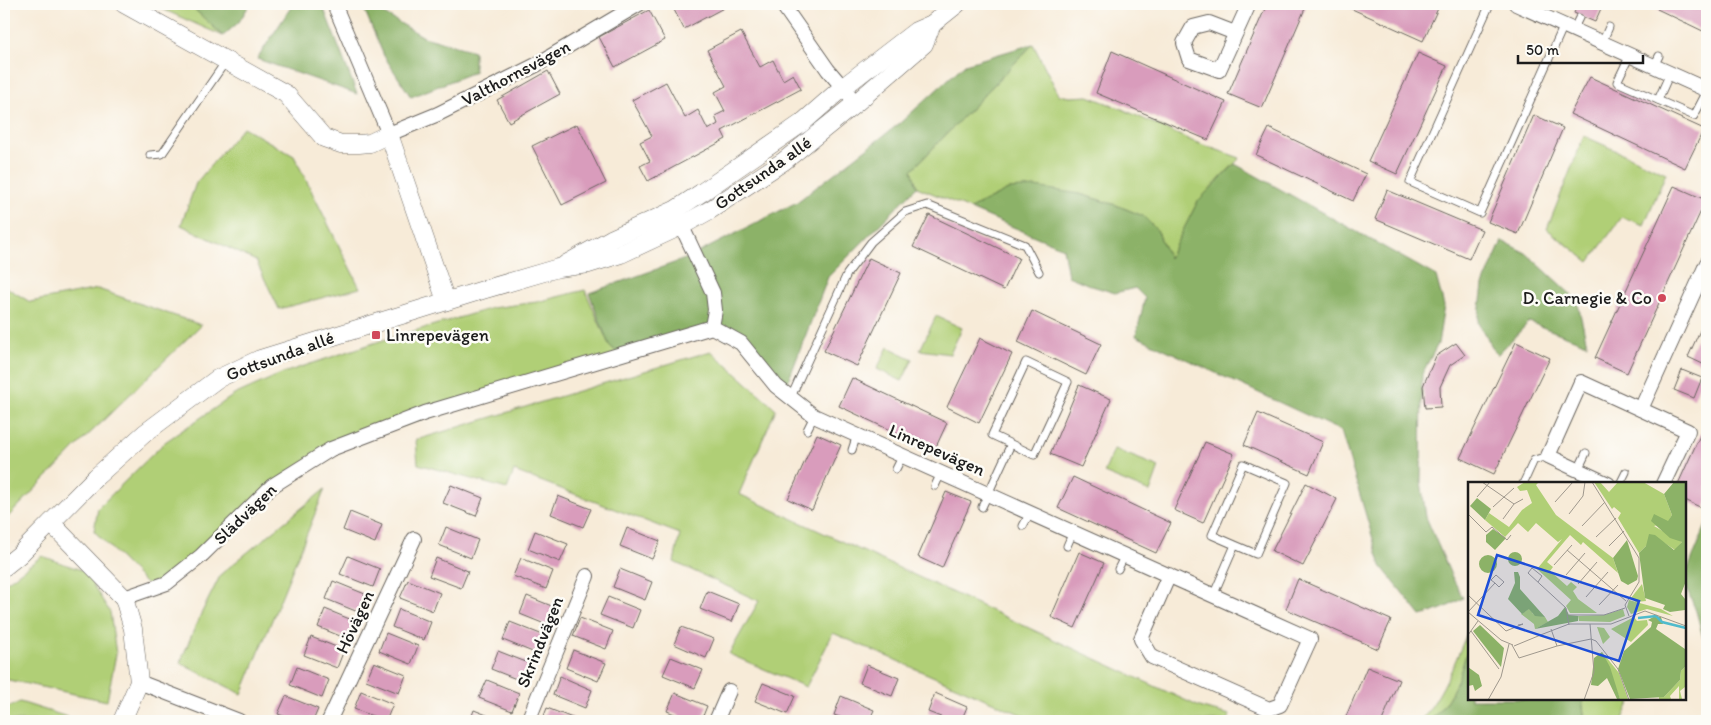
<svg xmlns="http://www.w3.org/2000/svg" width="1711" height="725" font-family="Itim,sans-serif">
  <rect width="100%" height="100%" fill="#fdfcf7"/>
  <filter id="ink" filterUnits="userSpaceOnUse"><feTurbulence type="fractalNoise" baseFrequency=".02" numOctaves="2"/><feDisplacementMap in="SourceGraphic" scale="10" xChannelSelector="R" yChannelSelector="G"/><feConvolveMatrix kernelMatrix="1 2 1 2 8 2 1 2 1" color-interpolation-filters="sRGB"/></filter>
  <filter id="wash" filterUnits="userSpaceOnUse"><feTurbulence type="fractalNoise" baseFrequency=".0096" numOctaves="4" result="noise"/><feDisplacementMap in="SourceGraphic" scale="20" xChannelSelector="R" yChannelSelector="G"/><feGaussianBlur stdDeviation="1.12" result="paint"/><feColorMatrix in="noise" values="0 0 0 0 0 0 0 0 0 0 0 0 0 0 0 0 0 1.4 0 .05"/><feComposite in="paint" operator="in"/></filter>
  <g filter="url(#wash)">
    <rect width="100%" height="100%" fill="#f7ebd8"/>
    <g fill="#b0cf76" stroke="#667649">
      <path d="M151 4H189L223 36Z"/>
      <path d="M1033 44 1059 95 1070 97 1088 96 1122 109 1192 141 1240 158 1198 201 1169 258 1157 230 1143 216 1116 205 1080 194 1010 189 970 209 917 187 912 170Z"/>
      <path d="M243 127 294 156 360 288 279 309 256 261 181 225 196 183Z"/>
      <path d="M1584 136 1666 173 1644 225 1622 217 1589 262 1547 229Z"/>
      <path d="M4 286 30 302 98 289 201 325 77 446 4 521Z"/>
      <path d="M585 290 609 345 620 355 331 449 272 486 167 583 146 584 94 531 98 508 165 442 234 395 283 373 380 341 492 308 537 302Z"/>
      <path d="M936 316 962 328 950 354 920 350Z"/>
      <path d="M888 347 913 359 902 381 877 369Z"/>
      <path d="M711 351 776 409 739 494 1202 708 1230 715 1228 721H1036L833 633 806 687 729 654 759 601 674 562 680 534 514 471 507 489 418 464 416 440Z"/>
      <path d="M1114 449 1159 467 1150 492 1104 473Z"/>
      <path d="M325 489 242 694 180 663 198 620 221 574Z"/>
      <path d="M42 556 84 571 110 612 116 654 107 701 4 679V584Z"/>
      <path d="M1470 626V652L1466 654C1459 679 1450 703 1429 721H1420C1444 694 1456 659 1470 626Z"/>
      <path d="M1582 699H1632L1622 721H1585Z"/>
      <path d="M20 702 80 721H4V709Z"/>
    </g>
    <g fill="#8cb267" stroke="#546742">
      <path d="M189 4H250L239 22 223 36Z"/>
      <path d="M293 4H322L357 94 257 59Z"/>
      <path d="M362 4H367L424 37 474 51V72L411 97 384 56Z"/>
      <path d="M1033 44 912 170 917 187 828 277 784 392 741 343 712 327 620 355 609 345 589 293 688 258 797 202 900 123 965 64Z"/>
      <path d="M1235 164 1436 276 1444 306 1438 344 1422 374 1421 481 1426 517 1451 575 1463 598C1450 606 1436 612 1421 616L1381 566 1341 431 1136 336 1145 298 1135 288 1115 293 1092 286 1068 276 1063 248 970 209 1010 189 1035 187 1080 194 1116 205 1143 216 1157 230 1169 258 1198 201Z"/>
      <path d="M1502 241 1526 253 1577 300 1587 344 1529 322 1497 355 1478 323 1483 285Z"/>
      <path d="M1707 523V650C1702 637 1700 624 1696 611 1692 600 1685 589 1685 576Z"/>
      <path d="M1470 652V699H1582L1585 721H1429C1450 703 1459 679 1466 654Z"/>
    </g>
    <g id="blocks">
      <g fill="#d99cbc">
        <path d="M671 4H731L684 29Z"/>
        <path d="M1267 4H1307L1262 108 1228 94Z"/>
        <path d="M1341 4H1440L1423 41Z"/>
        <path d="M1578 4H1603L1595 22 1574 13Z"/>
        <path d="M1659 4H1707V33L1657 9Z"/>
        <path d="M649 10 665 40 615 67 599 37Z"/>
        <path d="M741 32 760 67 773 60 783 80 793 74 801 89 722 131 726 139 648 181 640 166 650 161 640 142 652 136 632 100 666 82 685 118 698 110 708 130 718 124 715 116 725 111 715 92 726 86 707 50Z"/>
        <path d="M1112 51 1226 102 1208 140 1096 93Z"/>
        <path d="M1418 53 1447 66 1397 174 1368 161Z"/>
        <path d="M548 71 560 94 509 122 497 100Z"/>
        <path d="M1590 77 1704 129 1685 168 1570 114Z"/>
        <path d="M1534 115 1563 128 1518 234 1488 222Z"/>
        <path d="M577 124 606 183 562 205 532 146Z"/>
        <path d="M1269 128 1366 174 1353 201 1256 155Z"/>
        <path d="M1674 186 1706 200 1627 373 1595 358Z"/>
        <path d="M1387 190 1482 230 1469 259 1375 219Z"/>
        <path d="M929 215 1019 258 1004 290 913 247Z"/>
        <path d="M869 258 901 273 857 366 824 351Z"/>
        <path d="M1032 311 1101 344 1086 375 1018 342Z"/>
        <path d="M1707 315V366L1688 357Z"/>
        <path d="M980 338 1012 354 979 423 947 407Z"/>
        <path d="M1516 342 1550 358 1494 474 1460 458Z"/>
        <path d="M1456 343 1465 355 1450 365 1440 387 1441 407 1425 408 1423 386 1436 356Z"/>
        <path d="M1682 370 1702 378 1694 398 1674 390Z"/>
        <path d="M852 378 947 423 934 451 839 406Z"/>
        <path d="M1079 385 1111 399 1081 467 1050 454Z"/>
        <path d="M1258 413 1323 442 1309 474 1244 445Z"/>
        <path d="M1707 420V502L1704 509 1685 500V484H1678Z"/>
        <path d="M817 434 841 445 812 510 788 499Z"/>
        <path d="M1205 442 1234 454 1203 523 1174 510Z"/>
        <path d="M1073 477 1171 523 1156 553 1058 508Z"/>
        <path d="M1306 483 1337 499 1303 566 1272 551Z"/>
        <path d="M451 485 483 498 476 516 443 503Z"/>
        <path d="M946 492 971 502 942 568 918 557Z"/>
        <path d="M558 496 591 509 583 527 551 514Z"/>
        <path d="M350 512 382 525 375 543 343 530Z"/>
        <path d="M446 527 478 540 471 558 439 545Z"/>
        <path d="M627 528 660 541 652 559 620 546Z"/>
        <path d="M535 531 568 544 560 562 528 549Z"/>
        <path d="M1079 552 1104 563 1075 628 1051 617Z"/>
        <path d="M348 556 380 569 373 587 340 574Z"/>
        <path d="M436 558 468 571 461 588 429 576Z"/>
        <path d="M521 558 553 571 546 589 513 576Z"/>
        <path d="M620 569 652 582 645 600 613 587Z"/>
        <path d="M1298 579 1391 620 1378 649 1286 609Z"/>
        <path d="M408 580 440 593 433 611 400 598Z"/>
        <path d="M333 581 365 594 358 612 326 599Z"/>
        <path d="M707 591 739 604 732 622 700 609Z"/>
        <path d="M527 596 559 609 552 627 520 614Z"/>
        <path d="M608 597 640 610 633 628 600 615Z"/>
        <path d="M325 609 357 622 350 640 318 627Z"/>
        <path d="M399 609 431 622 424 640 392 627Z"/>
        <path d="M580 618 613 631 606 649 573 636Z"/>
        <path d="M510 622 543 635 535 653 503 640Z"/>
        <path d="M681 627 714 639 706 658 674 644Z"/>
        <path d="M386 633 418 646 411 664 379 651Z"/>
        <path d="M311 637 344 650 337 668 304 655Z"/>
        <path d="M573 650 606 663 598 681 566 668Z"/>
        <path d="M498 651 531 664 524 682 491 669Z"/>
        <path d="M671 657 703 670 695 688 663 675Z"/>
        <path d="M374 662 406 675 399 693 366 680Z"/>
        <path d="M867 665 899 678 892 696 860 683Z"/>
        <path d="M297 667 329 680 322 698 290 685Z"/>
        <path d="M1367 667 1399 680 1382 721H1344Z"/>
        <path d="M560 676 592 690 585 708 553 695Z"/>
        <path d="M487 680 519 693 512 711 479 698Z"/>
        <path d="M763 683 795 696 787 714 755 701Z"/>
        <path d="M361 691 393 704 386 721 354 709Z"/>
        <path d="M675 693 707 706 701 721H693L667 711Z"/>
        <path d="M935 693 967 707 961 721H951L928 712Z"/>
        <path d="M286 696 318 709 313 721H297L278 714Z"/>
        <path d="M841 696 874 710 869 721H851L834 715Z"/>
        <path d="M547 708 580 721H542Z"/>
        <path d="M474 710 502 721H470Z"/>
      </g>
    </g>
  </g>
  <g filter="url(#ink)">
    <use href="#blocks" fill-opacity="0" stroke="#69645e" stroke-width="1"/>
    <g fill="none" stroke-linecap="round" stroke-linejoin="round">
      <defs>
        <g id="service">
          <path d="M1490 4 1410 182 1480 213 1564 25"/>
          <path d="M1573 30 1579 18"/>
          <path d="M1602 43 1609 27"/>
          <path d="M1630 55 1617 82 1694 116 1707 91"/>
          <path d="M1654 66 1659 56"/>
          <path d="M1658 100 1670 73"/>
          <path d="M150 155 162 154 226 61"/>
          <path d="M791 397 847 274 871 242 905 212 927 205 1025 245 1039 272"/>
          <path d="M807 430 814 416"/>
          <path d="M852 450 857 435"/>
          <path d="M896 469 903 455"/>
          <path d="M1578 470 1586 453"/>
          <path d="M1523 484 1534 460 1548 456"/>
          <path d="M1620 484 1626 472"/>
          <path d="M935 486 941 473"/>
          <path d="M982 507 1011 444 1034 455 1068 382 1026 362 992 435 1011 444"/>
          <path d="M1023 526 1030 513"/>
          <path d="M1067 546 1073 532"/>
          <path d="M1118 569 1125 555"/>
          <path d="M1213 596 1235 545 1256 554 1287 483 1243 464 1212 535 1235 545"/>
        </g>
        <g id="minor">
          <path d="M334 4 389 134 438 114 536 65 639 4"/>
          <path d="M782 4 828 70 856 103"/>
          <path d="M1516 4 1707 90"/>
          <path d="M1235 33 1209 23 1193 27 1184 43 1189 59 1219 70 1249 4"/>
          <path d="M677 216 713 293 715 310 712 327"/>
          <path d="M1641 409 1707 263"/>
          <path d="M1608 484 1548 456 1581 382 1688 431 1663 484"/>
          <path d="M124 598 167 583 201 556 272 486 331 449 425 413 712 327 741 343 776 386 814 416 1310 639 1280 705 1269 709 1152 657 1141 639 1169 575"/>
          <path d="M139 682 239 721"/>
          <path d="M329 721 414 539"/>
          <path d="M528 721 587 576"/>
          <path d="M716 721 729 691"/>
        </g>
        <g id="tertiary">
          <path d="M124 4 286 94 324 138 341 144H359L370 143 389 134 446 301"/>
          <path d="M566 264 611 239 675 210 701 193 802 123 842 88 916 31 932 24 957 4"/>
          <path d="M51 523 124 598 133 629 139 682 122 721"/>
          <path d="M4 567 19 555 96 477 145 433 217 379 260 359 486 289 558 268 589 264 621 254 681 226 710 210 784 161 856 103 924 44 932 24"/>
        </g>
      </defs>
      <use href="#service" stroke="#69645e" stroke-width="9"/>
      <use href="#minor" stroke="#69645e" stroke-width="16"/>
      <use href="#tertiary" stroke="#69645e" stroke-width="19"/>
      <use href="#service" stroke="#fff" stroke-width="7"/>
      <use href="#minor" stroke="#fff" stroke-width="14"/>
      <use href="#tertiary" stroke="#fff" stroke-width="18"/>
    </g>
  </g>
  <g fill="#d1495b" stroke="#fdfcf7" stroke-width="2">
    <circle cx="1662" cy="298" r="5"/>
    <rect x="371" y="330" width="10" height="10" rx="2.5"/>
  </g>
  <g text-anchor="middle" stroke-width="5" stroke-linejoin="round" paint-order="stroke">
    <g font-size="18" fill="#1c1c1c" stroke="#fdfcf7">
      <text transform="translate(516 73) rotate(-28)" y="6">Valthornsvägen</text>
      <text transform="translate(763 173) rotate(-35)" y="6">Gottsunda allé</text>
      <text transform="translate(280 356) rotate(-20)" y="6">Gottsunda allé</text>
      <text transform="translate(937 450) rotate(24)" y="6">Linrepevägen</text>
      <text transform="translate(245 514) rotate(-44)" y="6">Slädvägen</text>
      <text transform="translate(355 622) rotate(-65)" y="6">Hövägen</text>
      <text transform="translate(540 642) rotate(-68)" y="6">Skrindvägen</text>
    </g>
    <g font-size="18" fill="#1c1c1c" stroke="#fdfcf7" text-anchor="end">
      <text x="1652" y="304">D. Carnegie &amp; Co</text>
      <text x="386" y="341" text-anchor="start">Linrepevägen</text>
    </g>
  </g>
  <g transform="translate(1468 482)">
    <rect width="218" height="218" fill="#f7ebd8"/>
    <path d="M57 0H71L68 3 88 33 145 76 150 91 115 60 113 63 102 53 79 80 85 85 82 89 99 104 103 100 109 105 105 109 110 117 129 131H102L98 124 103 118 69 87 94 57 90 60 68 41 60 50 50 41 37 55 17 38 21 31 41 45 54 28 64 21 59 8 52 9 49 5ZM126 0H132L141 10 150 0H175L196 12 204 33 200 40 186 44 214 60 207 68 195 60 178 64 171 71 150 36 153 31 146 25 144 27ZM174 102 178 119 168 120 163 116ZM161 118 193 127 205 134 179 127 163 132 159 125ZM62 126 65 132 77 135 80 140 67 147 66 142 53 132ZM155 127 157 134 142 140 111 139 110 134 136 133ZM166 135 169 139 179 138 180 143 163 160 143 147ZM129 145 136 146 142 155 135 162ZM134 170 151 191 160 217H152ZM217 185V205L212 209 214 217H211V204L202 214 203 217H191V213L196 215 212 198 213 189Z" fill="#b0cf76"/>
    <path d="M206 0H217L218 99 213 112 217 117V128L202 130 195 127 197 123 177 116 171 71 178 64 181 52 187 53 206 68 214 60 202 56 183 39 186 32 200 39 204 33 196 12ZM9 16 23 27 17 38 2 24ZM25 47 38 56 27 68 18 60V53ZM159 58 170 94 169 98 160 103 153 99 145 76ZM40 77a7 7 0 1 1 14 0a7 7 0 1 1-14 0ZM11 82a9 9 0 1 1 18 0a9 9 0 1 1-18 0ZM46 90H50L52 95V107L77 135 67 134 61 127 54 132 40 117 47 101ZM97 125 101 133 110 134V139L67 147 90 134ZM187 134 193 135 195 142H190L188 147 217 167V185L213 189 212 198 196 215 162 217 150 187 156 169 183 145 184 140 180 138ZM12 143 36 166 33 185 5 149ZM134 170 142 185 152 217H149L139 196 130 204 123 203 126 176ZM0 185 11 193 14 204 7 209 5 203 0 204Z" fill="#8cb267"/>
    <path fill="none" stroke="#50bbcc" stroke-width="2.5" d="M170 136 188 134 194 140 218 146"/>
    <path fill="none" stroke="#9f988d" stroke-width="1" d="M14 0 46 22M124 0 171 76V100L157 123 161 134M9 15 22 0M87 20 105 0M25 25 46 6M0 32 18 50 24 45 39 58 43 53M101 32 115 14 117 0M35 37 46 22 55 17M114 44 137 20M128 55 148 36M141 64 156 49M99 68 158 119M86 83 104 63M98 93 117 71M70 100 74 94 64 86 60 91 98 126 101 143M110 102 129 80M0 113 38 149 55 142 50 143M118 115 140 90M131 123 150 103M0 130 27 101 23 98 28 93 36 100 31 105 27 101M0 130 33 158 45 163M101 133H136L157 126M83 147 89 164M3 149 31 187M75 152 101 142H143L177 129 218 144M0 153 10 139M123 157 128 159 150 187 161 218M44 163 51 176 89 164 123 157M46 164 75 152M20 218 33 195 41 162M116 218 126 190 122 142"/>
    <path fill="#1d4ed8" fill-opacity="0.15" stroke="#1d4ed8" stroke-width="2.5" d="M29 73 171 119 151 179 10 133Z"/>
    <rect width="218" height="218" fill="none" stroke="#1c1c1c" stroke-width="2.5"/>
  </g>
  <rect width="1711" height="725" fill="none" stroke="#fdfcf7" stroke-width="20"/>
  <path d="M1518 55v8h125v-8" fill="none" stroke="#1c1c1c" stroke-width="2.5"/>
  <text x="1526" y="55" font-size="15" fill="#1c1c1c" stroke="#fdfcf7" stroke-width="4" paint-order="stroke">50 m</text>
</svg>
